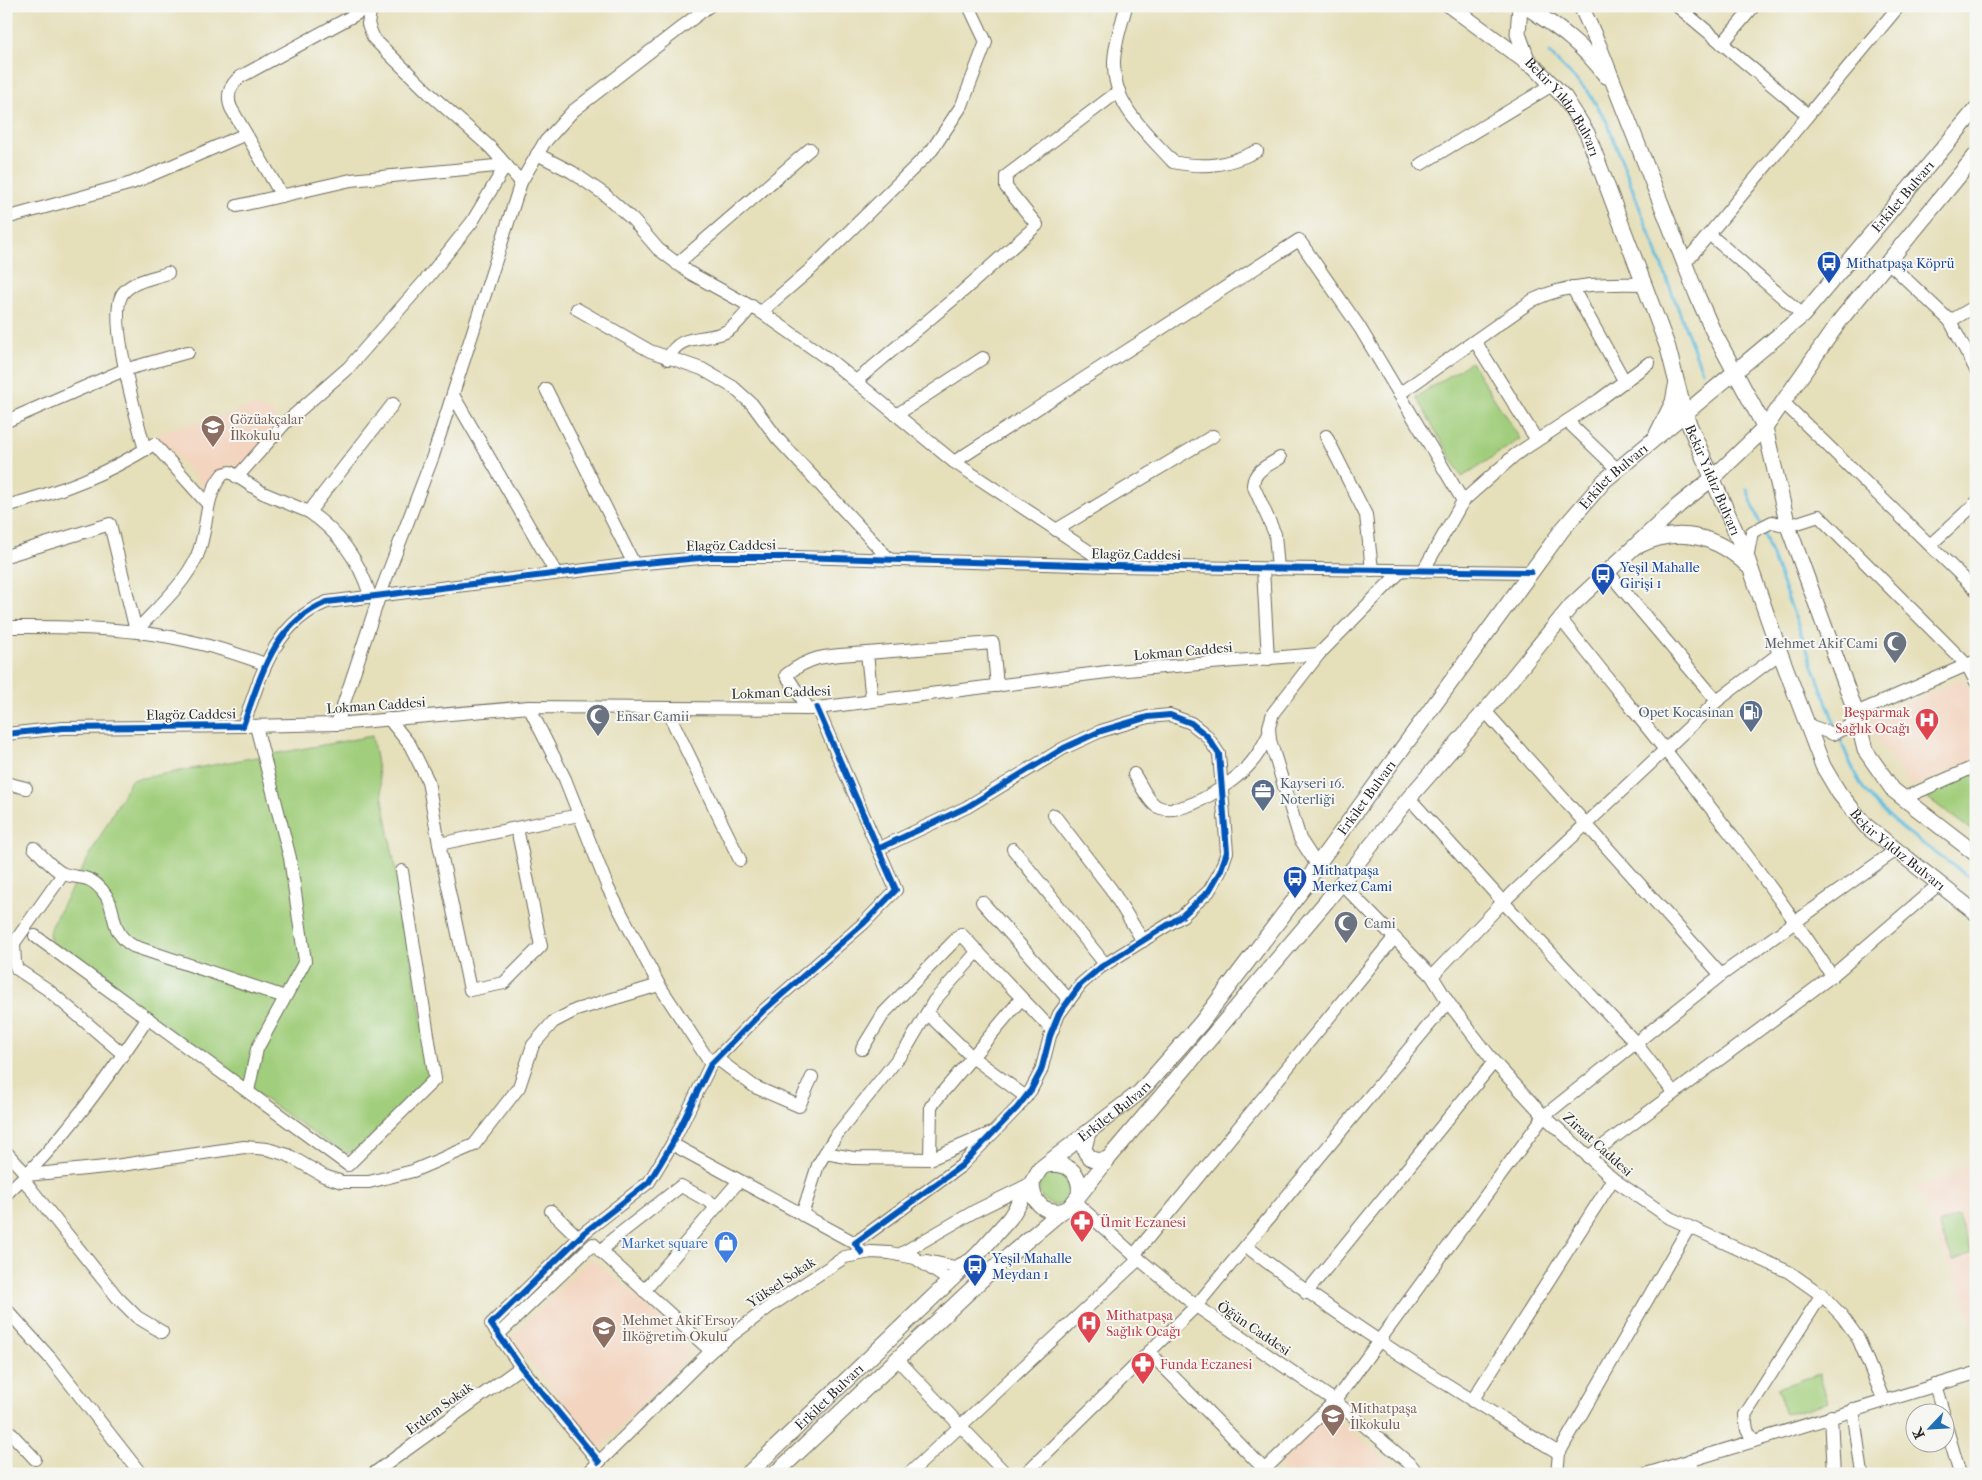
<svg xmlns="http://www.w3.org/2000/svg" width="1982" height="1480" font-family="'IM FELL French Canon',serif">
  <rect width="100%" height="100%" fill="#f6f6f2"/>
  <filter id="ink" filterUnits="userSpaceOnUse"><feTurbulence type="fractalNoise" baseFrequency=".02" numOctaves="2"/><feDisplacementMap in="SourceGraphic" scale="10" xChannelSelector="R" yChannelSelector="G"/><feConvolveMatrix kernelMatrix="1 2 1 2 8 2 1 2 1" color-interpolation-filters="sRGB"/></filter>
  <filter id="wash" filterUnits="userSpaceOnUse"><feTurbulence type="fractalNoise" baseFrequency=".0096" numOctaves="4" result="noise"/><feDisplacementMap in="SourceGraphic" scale="20" xChannelSelector="R" yChannelSelector="G"/><feGaussianBlur stdDeviation="1.12" result="paint"/><feColorMatrix in="noise" values="0 0 0 0 0 0 0 0 0 0 0 0 0 0 0 0 0 1.4 0 .05"/><feComposite in="paint" operator="in"/></filter>
  <g filter="url(#wash)">
    <rect width="100%" height="100%" fill="#e5dfba"/>
    <g fill="#f3d4bf">
      <path d="M256 406 275 415 274 430 237 469 231 463 225 467 207 490 156 434Z"/>
      <path d="M1963 678 1976 703V758L1911 787 1867 723Z"/>
      <path d="M1976 1162V1330L1916 1187Z"/>
      <path d="M591 1258 681 1335 689 1355 601 1448 516 1344 515 1334Z"/>
      <path d="M1329 1413 1389 1462 1388 1474H1284L1279 1466Z"/>
    </g>
    <g fill="#a1ce7b" stroke="#667c53">
      <path d="M1471 362 1520 439 1462 477 1416 397Z"/>
      <path d="M372 736 430 1067 426 1081 355 1152 346 1153 338 1150 254 1092 51 941 49 934 51 926 131 780Z"/>
      <path d="M1976 766V834L1924 795Z"/>
      <circle cx="1056" cy="1188" r="17"/>
      <path d="M1958 1216 1972 1253 1953 1261 1938 1224Z"/>
      <path d="M1819 1374 1828 1402 1786 1415 1777 1388Z"/>
    </g>
    <g fill="none" stroke-linecap="round" stroke-linejoin="round">
      <g stroke="#62bde0" stroke-width="3">
        <path d="M1486 6 1490 9"/>
        <path d="M1549 53 1589 93 1607 122 1702 371"/>
        <path d="M1747 489 1760 524"/>
        <path d="M1762 529 1837 730"/>
        <path d="M1839 735C1846 754 1854 775 1865 791 1890 824 1942 857 1976 882"/>
      </g>
    </g>
  </g>
  <g filter="url(#ink)">
    <g fill="none" stroke-linecap="round" stroke-linejoin="round">
      <defs>
        <g id="minor">
          <path d="M371 6 368 24 374 39 431 95 491 148 521 182"/>
          <path d="M1126 6C1122 24 1114 44 1114 63 1113 106 1147 133 1173 162 1207 169 1227 165 1257 151"/>
          <path d="M1677 6 1808 115"/>
          <path d="M1722 44 1754 6"/>
          <path d="M537 154 572 172 604 194 633 220 658 249 690 273 761 312 831 361 954 462 1111 566"/>
          <path d="M1421 164 1552 85"/>
          <path d="M282 196 231 108C226 96 230 85 240 77L371 6"/>
          <path d="M237 206 351 180 506 165"/>
          <path d="M6 218 132 183 246 134"/>
          <path d="M1709 234 1803 315"/>
          <path d="M1888 262 1950 321 1976 370"/>
          <path d="M1685 263 1899 6"/>
          <path d="M677 264 810 149"/>
          <path d="M1572 287 1625 382"/>
          <path d="M577 309 650 351 702 369 733 387 752 404 777 438 890 560"/>
          <path d="M761 312 812 268 932 150 962 105 986 42 969 6"/>
          <path d="M1950 321 1976 306"/>
          <path d="M1475 341 1536 439"/>
          <path d="M668 359C679 333 702 341 723 333 735 328 744 315 752 306"/>
          <path d="M856 381 963 291 1037 225 1006 187V176L1119 91"/>
          <path d="M546 389 634 564"/>
          <path d="M1399 394 1533 300C1568 283 1607 283 1645 284"/>
          <path d="M453 395 556 573"/>
          <path d="M1783 402 1976 590"/>
          <path d="M896 415 983 358"/>
          <path d="M9 420 124 370 188 352"/>
          <path d="M1567 421 1618 470"/>
          <path d="M1326 436 1366 515 1372 570"/>
          <path d="M145 450C138 422 106 314 123 293 132 281 154 278 168 273"/>
          <path d="M954 462 1299 240 1360 328 1463 501"/>
          <path d="M237 477 285 423 349 367 429 276 472 222 506 165"/>
          <path d="M6 506C60 492 107 474 154 444L207 503"/>
          <path d="M309 512C340 533 359 560 370 595"/>
          <path d="M1056 530 1213 436"/>
          <path d="M1930 545 1976 503"/>
          <path d="M6 556 110 524 136 631"/>
          <path d="M1747 558 1752 532 1772 522 1788 526 1819 516 1967 665 1976 682"/>
          <path d="M1263 569 1268 659"/>
          <path d="M1278 569 1275 534 1253 485C1254 470 1269 465 1280 458"/>
          <path d="M1423 571 1463 501 1515 455 1599 400 1649 363"/>
          <path d="M1608 572 1717 701"/>
          <path d="M1560 618C1653 736 1750 851 1832 976"/>
          <path d="M6 627C103 626 173 629 265 664"/>
          <path d="M136 631C157 608 184 585 197 556 209 529 203 497 223 474L230 472 263 493 309 512 393 404"/>
          <path d="M872 701 867 653 993 643 997 686"/>
          <path d="M529 707 565 779 608 888 659 985 711 1064"/>
          <path d="M666 708 740 860"/>
          <path d="M809 709 786 675C814 653 832 656 867 653"/>
          <path d="M1485 711 1721 975"/>
          <path d="M389 719 410 745 428 781 439 844 470 990 504 983 541 946 517 828"/>
          <path d="M337 724 380 594 433 456 521 182 544 143 573 111 709 6"/>
          <path d="M1808 725 1833 734 1849 726 1856 713 1976 661"/>
          <path d="M243 726 337 724 529 707 809 709 1115 671 1319 654"/>
          <path d="M6 734 63 728 243 726C261 676 273 624 327 602L634 564 711 557H796L1111 566 1531 572"/>
          <path d="M1134 774C1140 783 1147 800 1156 806 1181 820 1235 782 1251 763 1259 754 1264 744 1269 734"/>
          <path d="M6 783 26 788"/>
          <path d="M1409 798 1503 902 1635 1042 1674 1093"/>
          <path d="M1904 798 1976 766"/>
          <path d="M1054 815 1111 889 1143 941"/>
          <path d="M439 844 579 815"/>
          <path d="M34 848C42 855 53 870 64 874 80 880 87 873 102 890 119 909 107 931 133 946L285 997"/>
          <path d="M1013 849 1105 964"/>
          <path d="M1317 865 1300 839 1270 740 1269 727 1273 713 1319 654 1401 571"/>
          <path d="M63 874 14 943 15 963 17 969 47 989 123 1054"/>
          <path d="M1341 883 1432 976 1448 1002 1494 1062 1544 1116 1613 1179 1670 1218 1789 1272 1823 1296 1842 1316 1858 1338 1884 1401"/>
          <path d="M982 902 1069 1000"/>
          <path d="M35 936 348 1165 435 1079 402 871"/>
          <path d="M1432 976 1503 902 1717 701 1780 653"/>
          <path d="M927 1013 972 1057 1026 1097"/>
          <path d="M862 1049 884 1013 961 934 1052 1030"/>
          <path d="M716 1058 755 1087 799 1106 812 1077"/>
          <path d="M248 1091 257 1049 305 961 290 858 256 726"/>
          <path d="M672 1144 855 1243"/>
          <path d="M6 1152 27 1175 115 1166 244 1147 267 1149 288 1155 324 1176 342 1182H369L413 1171 474 1145 519 1087 533 1045 553 1022 576 1010 659 985"/>
          <path d="M825 1153 853 1158 930 1159 989 1134"/>
          <path d="M1588 1157 1832 976 1939 884"/>
          <path d="M930 1159 931 1106 1021 999"/>
          <path d="M23 1179 117 1297 137 1317 162 1332"/>
          <path d="M6 1194C62 1143 106 1080 148 1018"/>
          <path d="M1075 1202 1134 1255 1196 1306 1335 1401 1411 1465 1418 1474"/>
          <path d="M551 1211 579 1238"/>
          <path d="M802 1215 818 1165 835 1137 907 1047 934 1001 978 951"/>
          <path d="M1246 1246C1345 1323 1451 1388 1559 1453"/>
          <path d="M601 1252 613 1239 681 1186 717 1206"/>
          <path d="M862 1253 855 1243 961 1166 1017 1108 1031 1090 1041 1071 1050 1036 1059 1014 1081 984 1101 967 1182 916 1209 891 1220 872 1227 852 1219 754 1206 735 1191 723 1170 715 1148 717 1101 731 1064 748 967 807 878 849"/>
          <path d="M899 1255 975 1211 1032 1183"/>
          <path d="M1134 1255 1394 938"/>
          <path d="M927 1261 955 1267 967 1261"/>
          <path d="M644 1291 739 1181"/>
          <path d="M1306 1293 1494 1062"/>
          <path d="M6 1309 51 1359 141 1474"/>
          <path d="M498 1335 593 1244 711 1351"/>
          <path d="M1149 1352 1269 1474"/>
          <path d="M898 1360 1006 1474"/>
          <path d="M1935 1385 1943 1412"/>
          <path d="M1472 1401 1613 1179"/>
          <path d="M1853 1409 1862 1474"/>
          <path d="M1831 1416 1834 1474"/>
          <path d="M1944 1419 1960 1474"/>
          <path d="M6 1428 35 1459"/>
          <path d="M1753 1440 1747 1430 1745 1415 1822 1294"/>
          <path d="M1690 1460 1692 1474"/>
          <path d="M599 1462 521 1367 491 1324 585 1232 649 1182 672 1144 711 1064 763 1011 864 923 896 890 817 708"/>
          <path d="M373 1474 521 1367"/>
          <path d="M587 1474 711 1351 769 1307 845 1257 871 1252 890 1253 915 1258 950 1281"/>
          <path d="M909 1474 1139 1259"/>
          <path d="M1025 1474 1196 1306 1448 1002"/>
          <path d="M1260 1474 1335 1401 1544 1116 1721 975 1896 850"/>
          <path d="M1557 1474 1559 1453 1689 1227"/>
          <path d="M1646 1474 1976 1373"/>
        </g>
        <g id="major">
          <path d="M1450 6 1529 64"/>
          <path id="s1" d="M1520 6 1518 34 1527 59 1565 98 1587 133 1668 348 1685 415 1747 558 1780 653 1823 766 1839 793 1866 826 1976 913"/>
          <path d="M1525 6C1556 26 1584 45 1606 76"/>
          <path d="M1581 6 1599 46 1697 295 1712 329 1765 428 1788 526 1856 713 1865 750 1893 790 1976 854"/>
          <path d="M1657 434 1673 402 1676 386"/>
          <path d="M1640 545C1679 526 1718 536 1748 566"/>
          <path d="M1088 1133 1084 1148C1088 1160 1097 1162 1108 1159"/>
          <path d="M1046 1165C1068 1161 1082 1174 1079 1195"/>
          <path d="M1032 1183C1032 1202 1043 1213 1062 1211"/>
          <path id="s2" d="M748 1474 978 1254 1010 1218 1040 1169 1140 1092 1201 1023 1305 886 1317 865 1562 530 1604 481 1803 315 1976 109"/>
          <path d="M775 1474 993 1269 1062 1211 1069 1208 1108 1159 1326 902 1409 798 1492 703 1571 606 1679 505 1714 477 1765 428 1841 319 1976 155"/>
        </g>
      </defs>
      <use href="#minor" stroke="#6c6a5d" stroke-width="14"/>
      <use href="#major" stroke="#6c6a5d" stroke-width="17"/>
      <use href="#minor" stroke="#fff" stroke-width="12"/>
      <use href="#major" stroke="#fff" stroke-width="15"/>
      <defs>
        <g id="cycleway">
          <path d="M6 734 63 728 243 726C261 676 273 624 327 602L634 564 711 557H796L1111 566 1531 572"/>
          <path d="M862 1253 855 1243 961 1166 1017 1108 1031 1090 1041 1071 1050 1036 1059 1014 1081 984 1101 967 1182 916 1209 891 1220 872 1227 852 1219 754 1206 735 1191 723 1170 715 1148 717 1101 731 1064 748 967 807 878 849"/>
          <path d="M599 1462 521 1367 491 1324 585 1232 649 1182 672 1144 711 1064 763 1011 864 923 896 890 817 708"/>
        </g>
      </defs>
      <use href="#cycleway" stroke="#f6f6f2" stroke-width="9"/>
      <use href="#cycleway" stroke="#0057b8" stroke-width="6"/>
    </g>
  </g>
  <defs>
    <symbol id="bus-pin" viewBox="-11 -11 22 30"><path d="M0 17L-7.5 6A9.5 9.5 0 1 1 7.5 6Z" fill="#1a4fb4" stroke="#f6f6f2"/><path d="M-5-6H5V4H4V6H2V4H-2V6H-4V4H-5ZM-3.5-4V0h7V-4ZM-3.5 1.2v1.5H-2V1.2ZM2 1.2v1.5H3.5V1.2Z" fill="#fff"/></symbol>
    <symbol id="school-pin" viewBox="-11 -11 22 30"><path d="M0 17L-7.5 6A9.5 9.5 0 1 1 7.5 6Z" fill="#8d6e63" stroke="#f6f6f2"/><path d="M0-5L7-2L0 1L-7-2ZM-4 1L0 2.5L4 1V4Q0 6-4 4Z" fill="#fff"/></symbol>
    <symbol id="mosque-pin" viewBox="-11 -11 22 30"><path d="M0 17L-7.5 6A9.5 9.5 0 1 1 7.5 6Z" fill="#6b7280" stroke="#f6f6f2"/><path d="M3.5-4.9A6 6 0 1 0 3.5 4.9A5 5 0 1 1 3.5-4.9Z" fill="#fff"/></symbol>
    <symbol id="fuel-pin" viewBox="-11 -11 22 30"><path d="M0 17L-7.5 6A9.5 9.5 0 1 1 7.5 6Z" fill="#5c6f8a" stroke="#f6f6f2"/><path d="M-5.5-6h7V0h2V4h1.3V-2.5L3-4.5l.8-.8L6-3V5H2.5V1h-1V6h-7ZM-4.2-4.7v3.2H.2V-4.7Z" fill="#fff"/></symbol>
    <symbol id="hospital-pin" viewBox="-11 -11 22 30"><path d="M0 17L-7.5 6A9.5 9.5 0 1 1 7.5 6Z" fill="#e0444e" stroke="#f6f6f2"/><path d="M-5-5h3v3.5h4V-5h3V5h-3V1.5h-4V5h-3Z" fill="#fff"/></symbol>
    <symbol id="office-pin" viewBox="-11 -11 22 30"><path d="M0 17L-7.5 6A9.5 9.5 0 1 1 7.5 6Z" fill="#5c6f8a" stroke="#f6f6f2"/><path d="M-6-3h4V-5.5h4V-3h4V5H-6ZM-1-4.5V-3h2v-1.5ZM-6 0V1H6V0Z" fill="#fff"/></symbol>
    <symbol id="pharmacy-pin" viewBox="-11 -11 22 30"><path d="M0 17L-7.5 6A9.5 9.5 0 1 1 7.5 6Z" fill="#e0444e" stroke="#f6f6f2"/><path d="M-2-6h4v4h4v4h-4v4h-4v-4h-4v-4h4Z" fill="#fff"/></symbol>
    <symbol id="shop-pin" viewBox="-11 -11 22 30"><path d="M0 17L-7.5 6A9.5 9.5 0 1 1 7.5 6Z" fill="#3f7fe0" stroke="#f6f6f2"/><path d="M-5-2.5h2.3a2.7 3.5 0 0 1 5.4 0H5L5.5 6h-11ZM-1.5-2.5h3a1.5 2.3 0 0 0-3 0Z" fill="#fff"/></symbol>
  </defs>
  <g fill-rule="evenodd">
    <use href="#bus-pin" x="1815" y="249" width="28" height="38"/>
    <use href="#school-pin" x="199" y="413" width="28" height="38"/>
    <use href="#bus-pin" x="1589" y="561" width="28" height="38"/>
    <use href="#mosque-pin" x="1881" y="629" width="28" height="38"/>
    <use href="#fuel-pin" x="1737" y="698" width="28" height="38"/>
    <use href="#mosque-pin" x="584" y="702" width="28" height="38"/>
    <use href="#hospital-pin" x="1913" y="706" width="28" height="38"/>
    <use href="#office-pin" x="1249" y="777" width="28" height="38"/>
    <use href="#bus-pin" x="1281" y="864" width="28" height="38"/>
    <use href="#mosque-pin" x="1332" y="909" width="28" height="38"/>
    <use href="#pharmacy-pin" x="1068" y="1208" width="28" height="38"/>
    <use href="#shop-pin" x="712" y="1229" width="28" height="38"/>
    <use href="#bus-pin" x="961" y="1252" width="28" height="38"/>
    <use href="#hospital-pin" x="1075" y="1309" width="28" height="38"/>
    <use href="#school-pin" x="590" y="1314" width="28" height="38"/>
    <use href="#pharmacy-pin" x="1129" y="1350" width="28" height="38"/>
    <use href="#school-pin" x="1319" y="1402" width="28" height="38"/>
  </g>
  <g text-anchor="middle" stroke-width="4" stroke-linejoin="round" paint-order="stroke">
    <g font-size="14" fill="#2b2b2b" stroke="#f6f6f2">
      <text dy="5" stroke="none"><textPath href="#s1" startOffset="115">Bekir Yıldız Bulvarı</textPath></text>
      <text dy="5" stroke="none"><textPath href="#s2" startOffset="1732">Erkilet Bulvarı</textPath></text>
      <text dy="5" stroke="none"><textPath href="#s2" startOffset="1328">Erkilet Bulvarı</textPath></text>
      <text dy="5" stroke="none"><textPath href="#s1" startOffset="520">Bekir Yıldız Bulvarı</textPath></text>
      <text transform="translate(731 545) rotate(-1)" y="5">Elagöz Caddesi</text>
      <text transform="translate(1136 554) rotate(1)" y="5">Elagöz Caddesi</text>
      <text transform="translate(1183 651) rotate(-5)" y="5">Lokman Caddesi</text>
      <text transform="translate(781 692) rotate(-2)" y="5">Lokman Caddesi</text>
      <text transform="translate(376 705) rotate(-4)" y="5">Lokman Caddesi</text>
      <text transform="translate(191 714) rotate(-1)" y="5">Elagöz Caddesi</text>
      <text dy="5" stroke="none"><textPath href="#s2" startOffset="922">Erkilet Bulvarı</textPath></text>
      <text dy="5" stroke="none"><textPath href="#s1" startOffset="940">Bekir Yıldız Bulvarı</textPath></text>
      <text dy="5" stroke="none"><textPath href="#s2" startOffset="518">Erkilet Bulvarı</textPath></text>
      <text transform="translate(1598 1144) rotate(42)" y="5">Ziraat Caddesi</text>
      <text transform="translate(781 1282) rotate(-34)" y="5">Yüksel Sokak</text>
      <text transform="translate(1254 1328) rotate(34)" y="5">Öğün Caddesi</text>
      <text dy="5" stroke="none"><textPath href="#s2" startOffset="112">Erkilet Bulvarı</textPath></text>
      <text transform="translate(439 1408) rotate(-36)" y="5">Erdem Sokak</text>
    </g>
    <g font-size="14" fill="#164399" stroke="#f6f6f2" text-anchor="start">
      <text x="1846" y="268">Mithatpaşa Köprü</text>
      <text x="1620" y="572">Yeşil Mahalle<tspan x="1620" dy="16">Girişi 1</tspan></text>
      <text x="1312" y="875">Mithatpaşa<tspan x="1312" dy="16">Merkez Cami</tspan></text>
      <text x="992" y="1263">Yeşil Mahalle<tspan x="992" dy="16">Meydan 1</tspan></text>
    </g>
    <g font-size="14" fill="#785e54" stroke="#f6f6f2" text-anchor="start">
      <text x="230" y="424">Gözüakçalar<tspan x="230" dy="16">İlkokulu</tspan></text>
      <text x="622" y="1325">Mehmet Akif Ersoy<tspan x="622" dy="16">İlköğretim Okulu</tspan></text>
      <text x="1350" y="1413">Mithatpaşa<tspan x="1350" dy="16">İlkokulu</tspan></text>
    </g>
    <g font-size="14" fill="#5b616d" stroke="#f6f6f2" text-anchor="start">
      <text x="1878" y="648" text-anchor="end">Mehmet Akif Cami</text>
      <text x="616" y="721">Ensar Camii</text>
      <text x="1364" y="928">Cami</text>
    </g>
    <g font-size="14" fill="#4e5e75" stroke="#f6f6f2" text-anchor="end">
      <text x="1734" y="717">Opet Kocasinan</text>
      <text x="1280" y="788" text-anchor="start">Kayseri 16.<tspan x="1280" dy="16">Noterliği</tspan></text>
    </g>
    <g font-size="14" fill="#be3a42" stroke="#f6f6f2" text-anchor="start">
      <text x="1910" y="717" text-anchor="end">Beşparmak<tspan x="1910" dy="16">Sağlık Ocağı</tspan></text>
      <text x="1100" y="1227">Ümit Eczanesi</text>
      <text x="1106" y="1320">Mithatpaşa<tspan x="1106" dy="16">Sağlık Ocağı</tspan></text>
      <text x="1160" y="1369">Funda Eczanesi</text>
    </g>
    <g font-size="14" fill="#366cbe" stroke="#f6f6f2" text-anchor="end">
      <text x="708" y="1248">Market square</text>
    </g>
  </g>
  <rect width="1982" height="1480" fill="none" stroke="#f6f6f2" stroke-width="25"/>
  <g transform="translate(1930 1428) rotate(245)"><circle r="24" fill="#f6f6f2" stroke="#a5a5a2"/>
  <path d="M0-4L9 19L0 12L-9 19Z" fill="#1f6fb2"/>
  <text y="-8" font-size="14" font-weight="bold" text-anchor="middle" fill="#2b2b2b">K</text>
  </g>
</svg>
